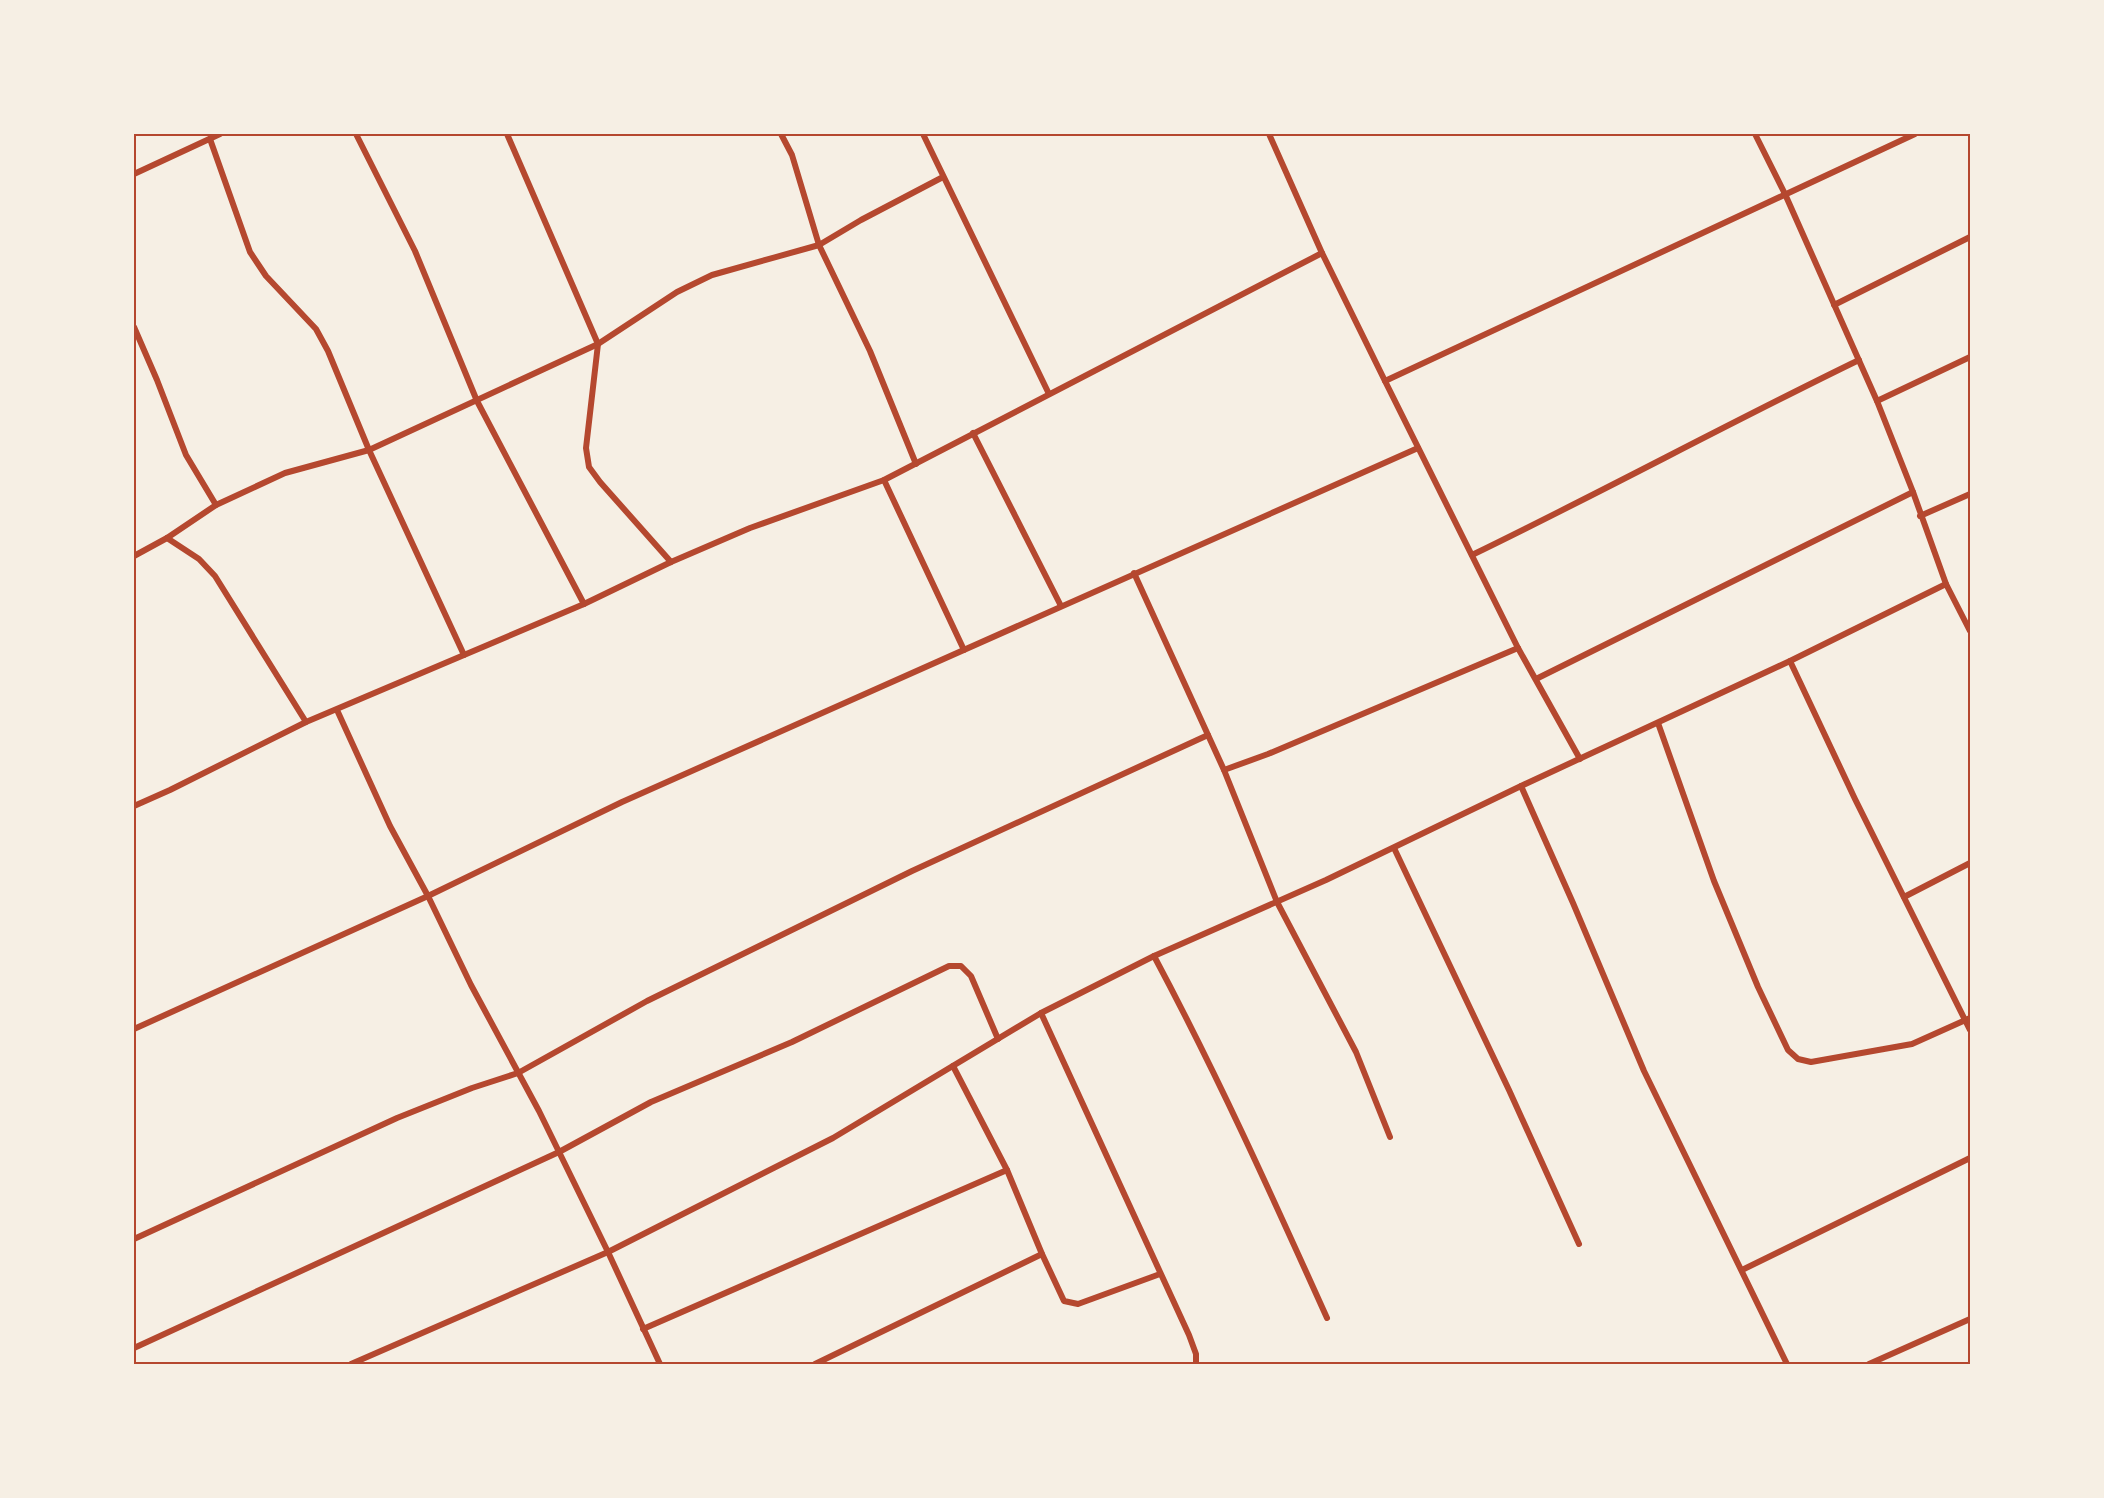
<svg xmlns="http://www.w3.org/2000/svg" width="2104" height="1498" font-family="'PT Sans',sans-serif">
  <rect width="100%" height="100%" fill="#f6efe4"/>
  <g fill="none" stroke-linecap="round" stroke-linejoin="round">
    <g stroke="#b5482f" stroke-width="6">
      <path d="M356 134 415 251 477 401 584 604"/>
      <path d="M507 134 598 344 586 448 589 467 600 482 671 562"/>
      <path d="M781 134 792 155 819 245 870 351 916 464"/>
      <path d="M923 134 1049 394"/>
      <path d="M1269 134 1322 253 1385 381 1518 648 1580 759"/>
      <path d="M1755 134 1785 194 1877 401 1913 492 1946 584 1970 631"/>
      <path d="M210 139 250 252 266 276 316 329 328 351 369 450 464 655"/>
      <path d="M134 174 220 134"/>
      <path d="M1834 305 1970 237"/>
      <path d="M134 327 157 380 186 455 216 505"/>
      <path d="M1385 381 1915 134"/>
      <path d="M1877 401 1970 357"/>
      <path d="M973 433 1061 606"/>
      <path d="M884 480 964 650"/>
      <path d="M1920 516 1970 494"/>
      <path d="M167 538 199 559 215 576 306 722"/>
      <path d="M1472 555C1602 492 1729 423 1859 360"/>
      <path d="M134 556 167 538 216 505 285 473 369 450 598 344 677 292 712 275 819 245 861 220 943 177"/>
      <path d="M1134 573 1224 770 1277 902 1356 1052 1390 1137"/>
      <path d="M1790 661 1855 799 1970 1030"/>
      <path d="M1536 679 1913 492"/>
      <path d="M337 710 390 826 428 896 471 985 539 1111 608 1252 660 1364"/>
      <path d="M1658 723 1714 881 1758 987 1788 1050 1798 1059 1811 1062 1912 1044 1970 1018"/>
      <path d="M1224 770 1268 754 1518 648"/>
      <path d="M1521 786 1573 903 1644 1071 1787 1364"/>
      <path d="M134 806 170 790 306 722 584 604 671 562 750 528 884 480 1322 253"/>
      <path d="M1394 848 1509 1090 1579 1244"/>
      <path d="M1904 897 1970 863"/>
      <path d="M1154 956C1217 1074 1272 1196 1327 1318"/>
      <path d="M1041 1013 1189 1335 1196 1354V1364"/>
      <path d="M134 1029 428 896 622 802 1418 448"/>
      <path d="M953 1066 1007 1170 1042 1254 1064 1301 1078 1304 1160 1274"/>
      <path d="M134 1239 397 1118 472 1088 518 1073 647 1001 912 871 1208 735"/>
      <path d="M1742 1270 1970 1158"/>
      <path d="M643 1329 1007 1170"/>
      <path d="M134 1348 559 1152 651 1102 792 1042 949 966H961L971 976 998 1039"/>
      <path d="M351 1364 608 1252 833 1138 1041 1013 1154 956 1326 880 1521 786 1790 661 1946 584"/>
      <path d="M815 1364 1042 1254"/>
      <path d="M1869 1364 1970 1319"/>
    </g>
  </g>
  <rect width="2104" height="1498" fill="none" stroke="#f6efe4" stroke-width="270"/>
  <rect x="135" y="135" width="1834" height="1228" fill="none" stroke="#b5482f" stroke-width="2"/>
</svg>
